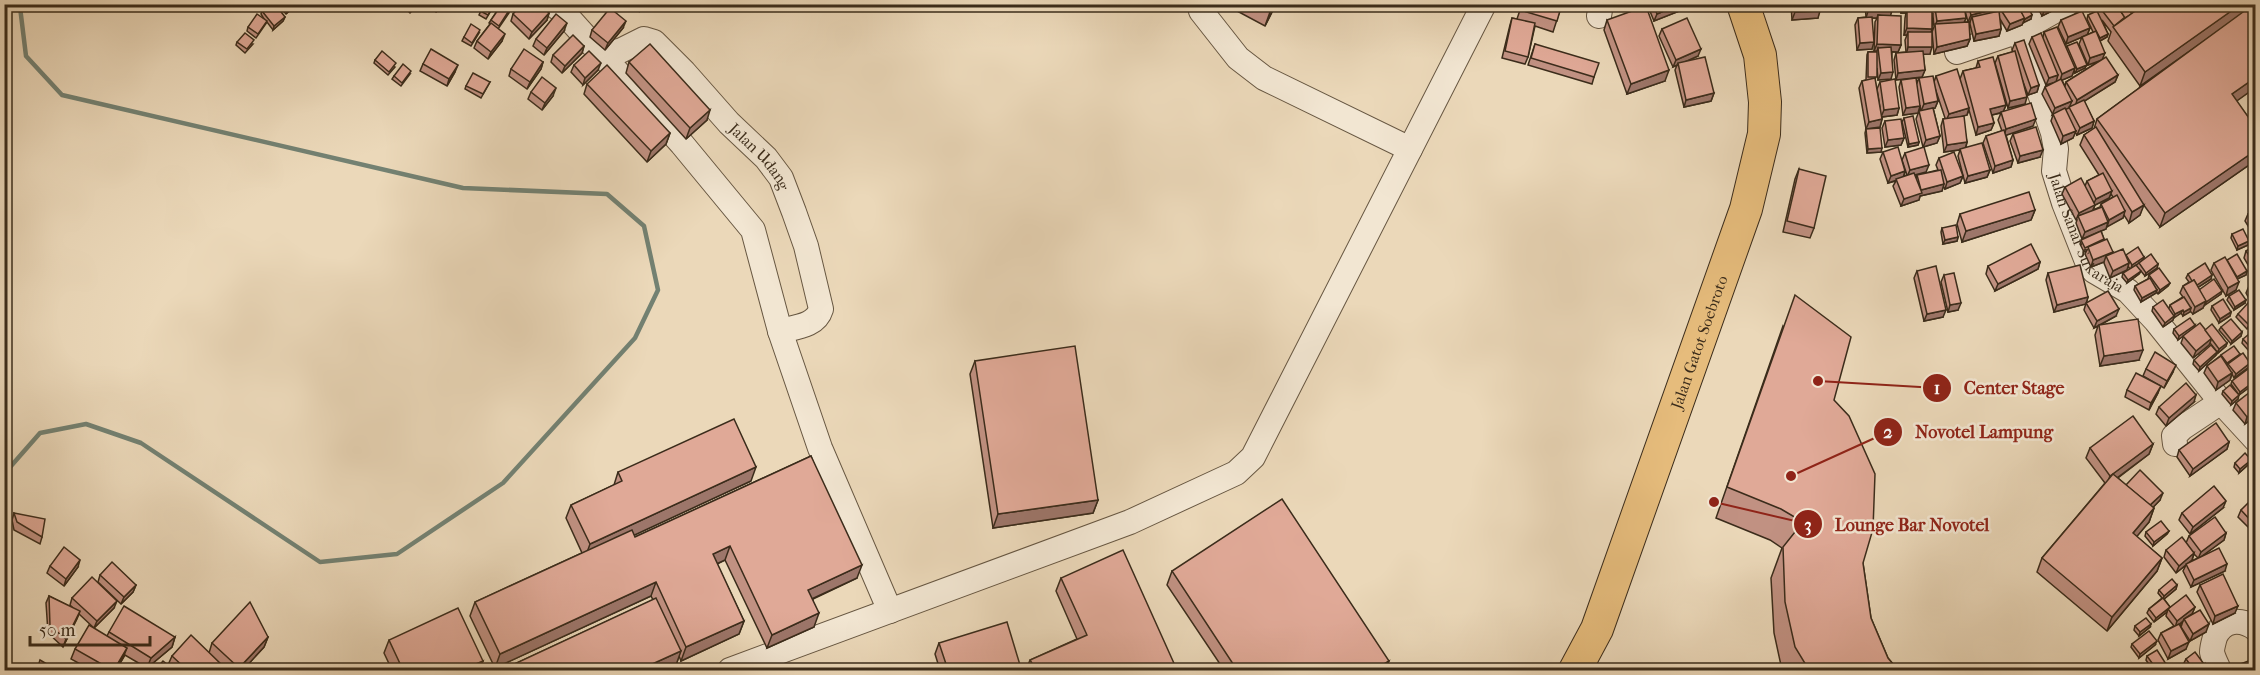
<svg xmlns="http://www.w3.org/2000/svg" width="2260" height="675" font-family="'IM FELL French Canon',serif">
  <rect width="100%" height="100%" fill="#ebd8b9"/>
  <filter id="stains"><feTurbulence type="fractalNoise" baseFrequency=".00333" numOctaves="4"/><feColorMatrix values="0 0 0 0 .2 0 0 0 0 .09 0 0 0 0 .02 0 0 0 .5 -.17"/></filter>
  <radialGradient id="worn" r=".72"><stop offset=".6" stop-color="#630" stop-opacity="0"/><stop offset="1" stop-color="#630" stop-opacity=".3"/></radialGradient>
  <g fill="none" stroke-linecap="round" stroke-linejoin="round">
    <path stroke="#738172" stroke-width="4.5" d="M4 474 40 433 86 424 141 443 320 562 397 554 503 483 635 338 658 290 644 226 607 194 463 188 62 95 26 56 20 7 23 4"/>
    <defs>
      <g id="minor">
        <path d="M553 4 564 13 682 144 753 230 780 331 820 448 890 611"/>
        <path d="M1199 4 1201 11 1238 58 1264 78 1410 149"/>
        <path id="s1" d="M2067 4 2019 31 2053 133 2056 149 2054 171 2064 203 2088 264 2094 271 2128 291 2156 321 2221 402 2256 440"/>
        <path d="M1599 16 1601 4"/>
        <path id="s2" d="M596 49 618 52 644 39 654 42 684 72 729 123 766 158 781 178 794 212 806 246 821 309C816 326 796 327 780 331"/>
        <path d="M1957 52 2019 31"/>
        <path d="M2175 444 2174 436 2182 428 2221 402"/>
        <path d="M730 670 1130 522 1236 473 1253 457 1484 4"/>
        <path d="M2219 670C2217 665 2213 658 2212 652 2212 647 2214 641 2215 637 2223 619 2241 618 2256 629"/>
      </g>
      <g id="major">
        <path id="s3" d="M1575 670 1597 629 1746 209 1764 134 1765 102 1760 55 1743 4"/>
      </g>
    </defs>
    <use href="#minor" stroke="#675742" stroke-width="26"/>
    <use href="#major" stroke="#3b2c1b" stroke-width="34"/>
    <use href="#minor" stroke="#f2e6d2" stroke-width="24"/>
    <use href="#major" stroke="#e6bc7c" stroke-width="32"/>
  </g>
  <g fill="#c19182" stroke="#3b2c1b" stroke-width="1.5" fill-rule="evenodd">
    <path d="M277 4H297L286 14Z"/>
    <path d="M341 4H354L350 10Z"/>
    <path d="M401 4H418L410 13Z"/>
    <path d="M429 4H444L436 12Z"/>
    <path d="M484 4H495L486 19 479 15Z"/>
    <path d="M502 4H516L514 9 505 5 510 9 509 13 498 29 502 41 488 59 474 48 477 41 490 24 489 23 491 20Z"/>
    <path d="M588 4H598L593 9Z"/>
    <path d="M637 4H651L640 11Z"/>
    <path d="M1224 4H1276L1265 26Z"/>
    <path d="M1522 4H1562L1553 32 1535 26 1528 57 1525 64 1502 58 1510 25 1512 18 1517 19Z"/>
    <path d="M1647 4H1684L1682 10 1654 21Z"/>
    <path d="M1791 4H1820L1818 18 1792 20Z"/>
    <path d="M1865 4H1892L1890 15 1901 45 1898 52H1892L1891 79 1878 80 1877 68 1875 81 1880 108 1877 89 1880 82 1899 108 1897 115 1882 117V119L1880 127 1866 129 1859 88 1862 81 1866 80 1867 55 1868 52 1877 51H1874L1875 22 1877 18H1872V49L1857 50 1855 25 1858 18 1866 17Z"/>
    <path d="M1900 4H1924L1922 11H1932L1930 4H1943L1944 7H1947L1946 4H1956L1950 7 1964 4H2027L2031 19 2023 22 2022 25 2007 31 2000 19 2001 29 1999 36 1974 41 1970 24V22H1969L1970 39 1967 46 1934 54 1932 32 1934 27 1933 16V13V14L1930 54H1923L1925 70 1922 77 1916 78 1917 83 1919 78 1934 82 1936 76 1960 79 1963 71 1976 68 1978 61 2006 105 2003 112 2033 126 2006 135 2013 160 2011 167 1993 173 1983 143 1986 136 2002 131 1998 120 2001 113 1992 115 1994 123 1991 130 1976 135 1969 110 1967 115 1962 116 1967 142 1966 147 1990 170 1987 177 1965 183 1958 156 1960 150 1944 152 1941 126 1943 119 1945 118 1935 88 1938 101 1935 108H1933L1940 136 1937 143 1923 147 1916 119 1919 111H1921L1920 106 1918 113 1903 115 1899 87 1901 80 1911 78 1896 80 1894 60 1896 53 1906 52 1905 40 1907 35H1904L1905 18 1906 13H1901ZM1964 7 1968 22H1964L1966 18ZM1990 7 1992 12 1999 8 1998 11 1990 13Z"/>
    <path d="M2036 4H2056L2054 10 2042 16Z"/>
    <path d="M2097 4 2132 14 2133 13 2127 4H2256V87L2236 101 2256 128V160L2160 227 2143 204 2140 215 2129 223 2124 215 2123 218 2107 226 2106 229 2101 231 2104 239V241L2112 254 2144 257 2143 260 2158 264 2157 268 2145 276 2141 271 2139 274 2127 283 2122 277 2123 273 2130 269 2128 266 2127 270 2110 278 2104 263V262L2091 267 2085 254 2087 250 2084 252 2080 244 2082 239 2076 223 2077 220H2076L2062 194 2065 187 2085 186 2087 181 2099 175 2080 145 2084 135 2094 129 2097 119 2202 42 2140 86 2108 41 2111 32 2102 20 2108 34 2107 37 2100 41 2102 59 2118 75 2115 82 2084 101 2094 121 2092 128 2077 135 2075 132 2073 138 2061 144 2051 121 2053 115 2042 94 2045 87 2056 82 2046 85 2029 44 2032 37H2043L2044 32 2066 48 2067 46 2085 68 2075 73 2074 70 2072 76 2062 80 2065 86 2066 82 2101 60 2088 65 2079 44 2082 37 2066 44 2058 27 2061 20 2090 28 2087 35 2093 32 2087 19 2088 15 2095 12ZM2111 194 2113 197 2101 204 2100 207 2093 210 2095 205 2109 198Z"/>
    <path d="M262 11 285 17 283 21 273 30 267 22 256 38 247 31 248 27 264 19 261 14Z"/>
    <path d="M549 13 547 20 529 39 511 21 513 14Z"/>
    <path d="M1607 20 1665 81 1627 94 1604 30Z"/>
    <path d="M623 28 605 50 590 37 592 30Z"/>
    <path d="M1662 29 1698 56 1687 61 1714 93 1711 101 1684 107 1675 70 1677 65 1673 67 1659 36Z"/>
    <path d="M564 31 544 55 533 46 536 39Z"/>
    <path d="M479 33 471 46 462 41 464 37Z"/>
    <path d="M237 42 253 44 245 53 236 45Z"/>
    <path d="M2015 43 2039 85 2037 92 2028 95 2022 79 2025 104 2008 108 1995 63 1998 56 2013 52 2012 50Z"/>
    <path d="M1535 44 1594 77 1592 84 1528 65Z"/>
    <path d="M584 46 582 53 562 73 551 62 553 55Z"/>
    <path d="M375 60 395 67 388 75 374 63Z"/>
    <path d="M543 62 541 69 527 89 509 76 511 69Z"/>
    <path d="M629 62 707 120 686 139 626 73Z"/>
    <path d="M423 64 455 72 447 86 420 71Z"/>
    <path d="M574 65 598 70 583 85 571 72Z"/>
    <path d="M410 74 401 86 392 79 394 76Z"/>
    <path d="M490 82 481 98 465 89 466 86Z"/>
    <path d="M587 84 670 133 666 144 647 162 584 94Z"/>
    <path d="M531 92 553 96 542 110 528 99Z"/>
    <path d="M1904 118 1919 142 1918 145 1908 147 1902 122Z"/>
    <path d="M1885 121 1904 138 1901 145 1885 147 1882 128Z"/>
    <path d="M1866 129 1881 152 1867 153 1865 133Z"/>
    <path d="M2013 134 2040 157 2018 163 2010 141Z"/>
    <path d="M1883 152 1905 171 1904 176 1907 175 1902 160 1905 153 1926 172 1915 175 1916 179 1917 175 1938 170 1936 165 1939 158 1963 176 1960 183 1945 189 1943 186 1942 191 1920 196 1919 200 1901 206 1893 186 1896 181 1888 183 1880 159Z"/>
    <path d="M1799 169 1814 228 1810 238 1783 232 1795 179Z"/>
    <path d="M2035 210 2031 220 1962 242 1957 224 1960 214Z"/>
    <path d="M2256 210V239L2245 221 2248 214Z"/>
    <path d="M1942 228 1958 237 1957 241 1943 244 1941 232Z"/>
    <path d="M2232 234 2248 245 2237 250 2231 238Z"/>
    <path d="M2256 245V268L2251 270 2244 258 2246 251Z"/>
    <path d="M2227 261 2247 271 2246 275 2237 279 2236 290 2226 296 2211 270 2214 263Z"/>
    <path d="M2040 262 2038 269 1995 291 1986 274 1988 266Z"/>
    <path d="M1917 271 1943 317 1924 321 1914 278Z"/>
    <path d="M2048 273 2088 297 2086 304 2054 312 2046 280Z"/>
    <path d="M2188 274 2211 279 2198 287 2199 290 2222 291 2221 294 2204 305 2203 308 2193 314 2190 311 2183 316 2181 313 2174 317 2173 320 2163 327 2152 311 2153 307 2169 308 2170 305 2183 297 2180 293 2183 286 2189 282 2186 278Z"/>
    <path d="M1944 275 1958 310 1948 312 1941 282Z"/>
    <path d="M2149 275 2170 283 2168 286 2158 294 2156 291V293L2141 302 2134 290 2135 286 2148 279Z"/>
    <path d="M2256 283V305L2253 306 2246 293 2249 286Z"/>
    <path d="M2229 296 2245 303 2234 310 2227 300Z"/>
    <path d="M2086 303 2116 316 2100 325 2139 360 2100 366 2095 335 2098 326 2094 328 2084 310Z"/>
    <path d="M2212 306 2231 312 2230 316 2219 323 2211 310Z"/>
    <path d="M2256 310V321L2247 329 2236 317 2238 314Z"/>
    <path d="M2195 325 2194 327 2205 330 2227 343 2226 346 2218 353 2210 343 2209 345 2193 358 2181 343 2184 335 2178 340 2173 333 2174 329Z"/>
    <path d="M1783 326 1834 400 1863 563 1871 618 1888 658 1898 670H1782L1774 633 1771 578 1782 548 1770 540 1716 518Z"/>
    <path d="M2221 327 2242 332 2241 336 2231 344 2219 330Z"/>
    <path d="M2243 339 2256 346 2249 351 2242 343Z"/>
    <path d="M2217 352 2216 355 2199 371 2193 364 2194 360Z"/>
    <path d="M2240 354 2239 356 2250 363 2249 367 2234 378 2232 374 2230 380 2216 390 2204 373 2207 366 2220 356 2221 355Z"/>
    <path d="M975 361 1098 500 1093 513 993 528 970 374Z"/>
    <path d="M2256 363V378L2249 370 2251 366Z"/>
    <path d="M2146 369 2173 372 2164 388 2143 376Z"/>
    <path d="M2256 379 2255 383 2239 395 2231 384 2232 381Z"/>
    <path d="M2127 390 2158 393 2149 410 2125 397Z"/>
    <path d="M2223 391 2238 399 2231 405 2222 394Z"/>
    <path d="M2256 392V415L2245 424 2233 410 2236 403Z"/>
    <path d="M2194 402 2166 426 2156 414 2159 407Z"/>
    <path d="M2256 418V434L2250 427 2253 420Z"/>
    <path d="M2229 442 2227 449 2190 476 2177 457 2179 450Z"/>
    <path d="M2153 444 2149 454 2118 478 2126 485 2160 500 2153 507 2154 508 2149 522 2136 536 2162 558 2157 571 2107 631 2037 572 2042 558 2105 483 2086 458 2090 448Z"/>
    <path d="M811 456 857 578 813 599 814 627 767 648 725 560 717 564 744 621 739 634 681 661 679 656 676 665 664 670H508L510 666 653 600 651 596 495 668 470 616 475 602 582 553 566 518 571 505 614 485 618 472 751 481 634 535 635 537Z"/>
    <path d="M2251 460 2250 463 2239 473 2234 467 2235 463Z"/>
    <path d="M2256 501V527L2252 531 2238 517 2241 510Z"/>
    <path d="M2223 508 2190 534 2179 520 2182 513Z"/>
    <path d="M14 513 42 537 40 544 14 530 12 520Z"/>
    <path d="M2256 528V543L2253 535Z"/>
    <path d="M2169 531 2167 534 2153 546 2145 536 2146 532Z"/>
    <path d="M2226 533 2224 540 2202 556 2225 571 2191 587 2183 571 2186 565 2176 573 2164 557 2166 550 2186 543 2189 536ZM2194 554 2198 558 2187 563 2192 560Z"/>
    <path d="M50 566 78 567 64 586 47 573Z"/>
    <path d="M1172 571 1385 670H1224L1167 585Z"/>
    <path d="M100 575 136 585 133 592 121 604 98 582Z"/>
    <path d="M1061 578 1177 670H1026L1030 660 1077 639 1056 591Z"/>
    <path d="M2177 585 2176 589 2164 599 2170 607H2195L2192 614 2206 632 2190 641 2181 627 2183 621 2180 624 2186 649 2168 659 2158 640 2161 633 2174 626 2166 616 2167 612 2154 622 2147 613 2149 609 2162 598 2158 593 2159 590Z"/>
    <path d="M2200 585 2235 613 2213 624 2197 592Z"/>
    <path d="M49 596 73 608 70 605 72 598 114 608 94 628 79 614 63 647 48 633 46 603Z"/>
    <path d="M2135 626 2150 627 2139 636 2134 630Z"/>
    <path d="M109 632 175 637 172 647 147 668 125 655 116 670H91L71 659 75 649 107 636Z"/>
    <path d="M268 637 264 647 243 670H227L224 668V670H155L168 665 172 656 209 653 212 643Z"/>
    <path d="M389 640 483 661 479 670H392L384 653Z"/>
    <path d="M939 643 1020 665 1018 670H940L935 654Z"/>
    <path d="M2132 644 2155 645 2139 658 2131 647Z"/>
    <path d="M2147 656 2166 664 2165 668 2152 669 2146 660Z"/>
    <path d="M2186 659 2204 664 2202 668 2199 670H2190L2184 663Z"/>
  </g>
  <g fill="#9d766a" stroke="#3b2c1b" stroke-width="1.5">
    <path d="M294 4H297L286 14 288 11Z"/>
    <path d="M439 4H444L436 12Z"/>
    <path d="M646 4H651L640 11 641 7Z"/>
    <path d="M1274 4H1276L1265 26 1270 12Z"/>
    <path d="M1680 4H1684L1682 10 1654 21 1657 14Z"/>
    <path d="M1995 4H2005L1992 12Z"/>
    <path d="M2054 4H2056L2054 10 2042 16 2045 9Z"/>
    <path d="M2241 4H2256L2140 86 2145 72Z"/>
    <path d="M1924 5 1921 12 1907 11 1906 13H1901L1903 6Z"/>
    <path d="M1892 10 1890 18 1878 15 1877 18H1866L1868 11Z"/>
    <path d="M1991 10 1988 17H1972L1970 22H1968L1971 15Z"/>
    <path d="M1820 11 1818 18 1792 20 1795 12Z"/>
    <path d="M549 13 547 20 529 39 532 32Z"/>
    <path d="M2032 15 2031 19 2023 23 2025 19Z"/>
    <path d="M285 17 283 21 273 30 274 26Z"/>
    <path d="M1966 18 1963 25 1935 26 1937 21Z"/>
    <path d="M2025 18 2022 25 2007 31 2010 24Z"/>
    <path d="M626 21 623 28 605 50 608 43Z"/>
    <path d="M567 23 564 31 544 55 547 48Z"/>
    <path d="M1907 28 1932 29 1930 36 1908 32 1907 35H1904Z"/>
    <path d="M2090 28 2087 35 2066 44 2068 37Z"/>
    <path d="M2001 29 1999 36 1974 41 1976 34Z"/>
    <path d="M505 34 502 41 488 59 491 52Z"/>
    <path d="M2108 34 2107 37 2098 42 2100 38Z"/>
    <path d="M1970 39 1967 46 1934 54 1937 47Z"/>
    <path d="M1874 42 1872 49 1857 50 1860 43Z"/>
    <path d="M1877 44 1901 45 1898 52 1879 51 1878 48 1877 51H1874Z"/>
    <path d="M584 46 582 53 562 73 565 66Z"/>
    <path d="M1908 47H1932L1930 54 1906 55Z"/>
    <path d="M1701 49 1698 56 1678 65V63L1677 65 1673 67 1676 60Z"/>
    <path d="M2105 53 2102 60 2088 65 2090 58Z"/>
    <path d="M543 62 541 69 527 89 530 82Z"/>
    <path d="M601 63 598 70 583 85 585 78Z"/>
    <path d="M458 65 455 72 447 86 449 79Z"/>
    <path d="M2087 65 2085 68 2075 73 2077 69Z"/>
    <path d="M2075 68 2072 76 2060 81 2062 74Z"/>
    <path d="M1669 70 1665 81 1627 94 1631 84Z"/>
    <path d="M1925 70 1922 77 1896 80 1898 73Z"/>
    <path d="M1893 72 1891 79 1878 80 1881 73Z"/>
    <path d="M2058 75 2056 82 2046 85 2049 78Z"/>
    <path d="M2118 75 2115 82 2075 107 2077 100Z"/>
    <path d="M2256 77V87L2227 108 2232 94Z"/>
    <path d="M2039 85 2037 92 2028 95 2031 88Z"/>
    <path d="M556 88 553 96 542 110 545 103Z"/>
    <path d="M1714 93 1711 101 1684 107 1686 100Z"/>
    <path d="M2027 97 2025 104 2008 108 2010 101Z"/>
    <path d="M1938 101 1935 108 1921 111 1924 104Z"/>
    <path d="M2072 101 2069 108 2052 115 2055 108Z"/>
    <path d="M2006 105 2003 112 1988 116 1990 109Z"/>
    <path d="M1920 106 1918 113 1903 115 1906 108Z"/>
    <path d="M1899 108 1897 115 1881 117 1884 110Z"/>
    <path d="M1969 108 1967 115 1946 121 1949 114Z"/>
    <path d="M710 110 707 120 686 139 690 128Z"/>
    <path d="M1882 119 1880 127 1866 129 1869 122Z"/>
    <path d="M2036 119 2033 126 2004 136 2006 129Z"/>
    <path d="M2094 121 2092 128 2077 135 2080 128Z"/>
    <path d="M1994 123 1991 130 1976 135 1978 127Z"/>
    <path d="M2076 131 2073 138 2061 144 2063 136Z"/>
    <path d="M670 133 666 144 647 162 651 151Z"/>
    <path d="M1940 136 1937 143 1923 147 1926 140Z"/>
    <path d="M1904 138 1901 145 1885 147 1888 140Z"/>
    <path d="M1919 142 1918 145 1908 147 1909 144Z"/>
    <path d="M1967 142 1965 149 1944 152 1947 145Z"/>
    <path d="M1882 148 1881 152 1867 153 1868 149Z"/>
    <path d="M2043 150 2040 157 2018 163 2020 156Z"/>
    <path d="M2256 150V160L2160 227 2165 213Z"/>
    <path d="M2013 160 2011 167 1993 173 1995 166Z"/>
    <path d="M1929 165 1926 172 1907 177 1910 170Z"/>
    <path d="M1990 170 1987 177 1965 183 1968 176Z"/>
    <path d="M1905 171 1903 178 1888 183 1891 176Z"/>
    <path d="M1963 176 1960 183 1945 189 1947 182Z"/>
    <path d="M1944 184 1942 191 1920 196 1919 200 1901 206 1904 199 1921 190Z"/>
    <path d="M2112 191 2109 198 2095 205 2092 212 2078 216 2076 220 2079 213 2093 205 2096 199Z"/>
    <path d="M2144 205 2140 215 2129 223 2132 212Z"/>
    <path d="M2035 210 2031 220 1962 242 1966 231Z"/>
    <path d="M2125 211 2123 218 2107 227 2109 220Z"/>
    <path d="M2108 222 2106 229 2082 239 2085 232Z"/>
    <path d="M1958 237 1957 241 1943 244 1945 240Z"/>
    <path d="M2249 241 2248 245 2237 250 2238 246Z"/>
    <path d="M2113 252 2110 259 2106 256 2104 262 2091 267 2093 260Z"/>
    <path d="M2144 257 2143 260 2131 269 2132 265Z"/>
    <path d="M2040 262 2038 269 1995 291 1998 284Z"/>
    <path d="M2256 262V268L2251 270 2254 263Z"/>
    <path d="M2129 263 2127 270 2110 278 2113 271Z"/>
    <path d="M2158 264 2157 268 2145 276 2146 273Z"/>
    <path d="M2141 271 2139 274 2127 283 2128 280Z"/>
    <path d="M2247 271 2246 275 2235 280 2237 277Z"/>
    <path d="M2212 275 2211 279 2194 290 2195 286Z"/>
    <path d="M2239 282 2236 290 2226 296 2228 288Z"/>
    <path d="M2170 283 2168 286 2158 294 2160 290Z"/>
    <path d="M2157 290 2156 293 2141 302 2142 298Z"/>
    <path d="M2222 291 2221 294 2205 305 2206 302Z"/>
    <path d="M2088 297 2086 304 2054 312 2057 305Z"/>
    <path d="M2246 300 2245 303 2234 310 2235 307Z"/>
    <path d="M2206 301 2203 308 2193 314 2195 307Z"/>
    <path d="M1961 303 1958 310 1948 312 1950 305Z"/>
    <path d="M2191 308 2190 312 2183 316 2184 312Z"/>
    <path d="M2119 309 2116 316 2094 328 2097 321Z"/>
    <path d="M1946 310 1943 317 1924 321 1927 314Z"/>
    <path d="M2183 310 2181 313 2174 318 2175 314Z"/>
    <path d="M2231 312 2230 316 2219 323 2220 319Z"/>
    <path d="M2174 316 2173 320 2163 327 2165 323Z"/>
    <path d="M2256 319V321L2247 329 2249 325Z"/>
    <path d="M2195 325 2194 328 2178 340 2179 336Z"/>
    <path d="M2242 332 2241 336 2231 344 2232 341Z"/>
    <path d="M2212 338 2209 345 2193 358 2196 351Z"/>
    <path d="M2227 343 2226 346 2218 353 2219 349Z"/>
    <path d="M2256 343V346L2249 351 2250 347Z"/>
    <path d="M2143 350 2139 360 2100 366 2104 356Z"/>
    <path d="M2217 352 2216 355 2199 371 2200 367Z"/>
    <path d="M2240 354 2238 357 2225 366 2227 363Z"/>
    <path d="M2250 363 2249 367 2234 378 2236 374Z"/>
    <path d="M2176 365 2173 372 2164 388 2167 381Z"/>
    <path d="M2232 373 2230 380 2216 390 2218 382Z"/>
    <path d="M2256 380 2255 383 2239 395 2240 392Z"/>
    <path d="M2161 386 2158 393 2149 410 2151 403Z"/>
    <path d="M2196 395 2194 402 2166 426 2169 418Z"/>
    <path d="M2239 395 2238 399 2231 405 2232 401Z"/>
    <path d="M2256 410V415L2245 424 2247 417Z"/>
    <path d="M2229 442 2227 449 2190 476 2193 469Z"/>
    <path d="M2153 444 2149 454 2106 486 2110 476Z"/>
    <path d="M2251 460 2250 463 2239 473 2240 469Z"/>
    <path d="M756 467 751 481 585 558 590 544Z"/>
    <path d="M2163 493 2160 500 2145 516 2147 508Z"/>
    <path d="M1098 500 1093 513 993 528 998 514Z"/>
    <path d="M2226 501 2223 508 2190 534 2193 527Z"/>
    <path d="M2154 508 2149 522 2128 547 2133 533Z"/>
    <path d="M2169 531 2167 534 2153 546 2154 542Z"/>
    <path d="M2226 533 2224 540 2198 559 2201 552Z"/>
    <path d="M730 546 725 560 708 568 713 554Z"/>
    <path d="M2194 553 2192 560 2176 573 2179 566Z"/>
    <path d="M2162 558 2157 571 2107 631 2112 617Z"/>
    <path d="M80 560 78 567 64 586 66 579Z"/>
    <path d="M2227 564 2225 571 2191 587 2194 580Z"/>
    <path d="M862 565 857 578 803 603 808 590Z"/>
    <path d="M656 582 651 596 495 668 500 654Z"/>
    <path d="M136 585 133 592 121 604 124 597Z"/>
    <path d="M2177 585 2176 589 2163 600 2164 596Z"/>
    <path d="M117 601 114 608 94 628 97 621Z"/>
    <path d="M2238 606 2235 613 2213 624 2215 616Z"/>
    <path d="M2195 607 2192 614 2184 619 2183 621 2175 628 2177 621Z"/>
    <path d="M2168 609 2167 612 2154 622 2156 618Z"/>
    <path d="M80 611 77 619 63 647 66 639Z"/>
    <path d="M819 613 814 627 767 648 772 635Z"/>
    <path d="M744 621 739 634 681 661 686 647Z"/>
    <path d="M2151 624 2150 627 2139 636 2140 632Z"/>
    <path d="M2209 624 2206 632 2190 641 2193 634Z"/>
    <path d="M175 637 172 647 147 668 151 658Z"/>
    <path d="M268 637 264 647 243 670H239V668Z"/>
    <path d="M2157 641 2155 645 2139 658 2140 654Z"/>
    <path d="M2189 642 2186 649 2168 659 2171 651Z"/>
    <path d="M127 648 123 658 116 670H114Z"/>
    <path d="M681 651 676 665 664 670H639Z"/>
    <path d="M483 661 479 670H462Z"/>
    <path d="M1389 661 1385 670H1374Z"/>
    <path d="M2166 664 2165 668 2161 670H2157Z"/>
    <path d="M2204 664 2202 668 2199 670H2195Z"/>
    <path d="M1020 665 1018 670H1002Z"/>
  </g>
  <g fill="#e0a997" stroke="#3b2c1b" stroke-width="1.5">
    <path d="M270 4H275L285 17 274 26 262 11Z"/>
    <path d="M282 4H294L288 11Z"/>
    <path d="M406 4H416L411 9Z"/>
    <path d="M484 4H494L488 15 480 11Z"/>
    <path d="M502 4H504L510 9 499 26 491 20Z"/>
    <path d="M522 4H540L549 13 532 32 513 14Z"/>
    <path d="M1255 4H1274L1270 12Z"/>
    <path d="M1522 4H1562L1557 21 1520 10Z"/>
    <path d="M1653 4H1680L1657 14Z"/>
    <path d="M1794 4H1820V11L1795 12Z"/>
    <path d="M1868 4H1892V10L1868 11Z"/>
    <path d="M1903 4H1924V5L1903 6Z"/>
    <path d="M1933 4H1943L1944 7 1935 8V10H1934Z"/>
    <path d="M1968 4H1989L1991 10 1971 15Z"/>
    <path d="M2004 4H2017L2025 18 2010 24 1999 7Z"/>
    <path d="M2017 4H2027L2032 15 2025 19Z"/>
    <path d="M2042 4H2054L2045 9Z"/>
    <path d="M2097 4H2115L2125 17 2114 26Z"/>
    <path d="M2116 4H2125L2132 14 2125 18Z"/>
    <path d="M2131 4H2143L2136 10Z"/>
    <path d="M2145 4H2241L2145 72 2113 27Z"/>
    <path d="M2254 4H2256V77L2232 94 2256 128V150L2165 213 2097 119Z"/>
    <path d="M1964 5 1966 18 1937 21 1935 8Z"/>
    <path d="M1646 6 1669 70 1631 84 1607 20Z"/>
    <path d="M610 8 626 21 608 43 592 30Z"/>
    <path d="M1907 11H1932V29L1907 28Z"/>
    <path d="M1999 11 2001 29 1976 34 1972 17Z"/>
    <path d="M2082 11 2090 28 2068 37 2061 20Z"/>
    <path d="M2097 11 2108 34 2100 38 2088 15Z"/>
    <path d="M257 14 267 21 258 34 248 27Z"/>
    <path d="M556 14 567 23 547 48 536 39Z"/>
    <path d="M1878 15 1901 16V45L1877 44Z"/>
    <path d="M1872 17 1874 42 1860 43 1858 18Z"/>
    <path d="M1512 18 1535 23 1528 57 1505 51Z"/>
    <path d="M1687 18 1701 49 1676 60 1662 29Z"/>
    <path d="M1969 22 1970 39 1937 47 1935 24Z"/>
    <path d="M491 23 505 34 491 52 477 41Z"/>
    <path d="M471 24 480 30 472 43 464 37Z"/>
    <path d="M2057 27 2075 68 2062 74 2044 32Z"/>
    <path d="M2096 31 2105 53 2090 58 2082 37Z"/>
    <rect x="1908" y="32" width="24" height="15"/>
    <path d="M245 33 254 40 247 49 237 42Z"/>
    <path d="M2041 33 2058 75 2049 78 2032 37Z"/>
    <path d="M573 35 584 46 565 66 553 55Z"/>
    <path d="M2024 40 2039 85 2031 88 2015 43Z"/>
    <path d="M2077 42 2087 65 2077 69 2067 46Z"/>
    <path d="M650 44 710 110 690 128 629 62Z"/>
    <path d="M1535 44 1599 63 1594 77 1531 58Z"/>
    <path d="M1891 47 1893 72 1881 73 1878 48Z"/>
    <path d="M431 49 458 65 449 79 423 64Z"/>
    <path d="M524 49 543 62 530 82 511 69Z"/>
    <path d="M382 51 396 63 389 72 375 60Z"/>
    <path d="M589 51 601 63 585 78 574 65Z"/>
    <path d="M1923 51 1925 70 1898 73 1896 53Z"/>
    <path d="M2015 51 2027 97 2010 101 1998 56Z"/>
    <rect x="1868" y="52" width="9" height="25"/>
    <path d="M1705 57 1714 93 1686 100 1678 63Z"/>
    <path d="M1993 57 2006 105 1990 109 1994 123 1978 127 1963 71 1980 67 1978 61Z"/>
    <path d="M2106 57 2118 75 2077 100 2066 82Z"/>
    <path d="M403 64 411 71 402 83 394 76Z"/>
    <path d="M607 65 670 133 651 151 587 84Z"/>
    <path d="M1957 69 1969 108 1949 114 1936 76Z"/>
    <path d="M473 73 490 82 483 94 466 86Z"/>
    <path d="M1933 76 1938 101 1924 104 1919 78Z"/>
    <path d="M542 77 556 88 545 103 531 92Z"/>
    <path d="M1875 78 1882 119 1869 122 1862 81Z"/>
    <path d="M1916 78 1920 106 1906 108 1901 80Z"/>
    <path d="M1895 79 1899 108 1884 110 1880 82Z"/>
    <path d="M2061 79 2072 101 2055 108 2045 87Z"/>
    <path d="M2084 100 2094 121 2080 128 2069 107Z"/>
    <path d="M2031 103 2036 119 2006 129 2001 112Z"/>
    <path d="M1933 108 1940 136 1926 140 1919 111Z"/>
    <path d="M2065 108 2076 131 2063 136 2053 114Z"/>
    <path d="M1913 116 1919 142 1909 144 1904 118Z"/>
    <path d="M1964 116 1967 142 1947 145 1943 119Z"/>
    <path d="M1901 119 1904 138 1888 140 1885 121Z"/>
    <path d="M2036 127 2043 150 2020 156 2013 134Z"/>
    <path d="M2096 127 2144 205 2132 212 2084 135Z"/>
    <path d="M1880 128 1882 148 1868 149 1866 129Z"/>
    <path d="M2004 130 2013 160 1995 166 1986 136Z"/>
    <path d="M1982 143 1990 170 1968 176 1960 149Z"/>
    <path d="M1898 147 1905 171 1891 176 1883 152Z"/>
    <path d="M1924 147 1929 165 1910 170 1905 153Z"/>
    <path d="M1954 152 1963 176 1947 182 1939 158Z"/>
    <path d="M1799 169 1826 176 1814 228 1787 221Z"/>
    <path d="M1941 170 1944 184 1921 190 1917 175Z"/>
    <path d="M1914 173 1922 193 1904 199 1896 179Z"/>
    <path d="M2103 173 2112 191 2096 199 2087 181Z"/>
    <path d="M2081 178 2095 205 2079 213 2065 187Z"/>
    <path d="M2029 192 2035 210 1966 231 1960 214Z"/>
    <path d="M2117 195 2125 211 2109 220 2101 204Z"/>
    <path d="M2102 207 2108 222 2085 232 2078 216Z"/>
    <path d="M2256 210V227L2248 214Z"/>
    <path d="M1956 225 1958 237 1945 240 1942 228Z"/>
    <path d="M2243 229 2249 241 2238 246 2232 234Z"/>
    <path d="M2101 231 2104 239 2085 248 2081 240Z"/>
    <path d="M2107 239 2113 252 2093 260 2088 247Z"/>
    <path d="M2031 244 2040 262 1998 284 1988 266Z"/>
    <path d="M2256 245V262L2254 263 2246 251Z"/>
    <path d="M2138 247 2144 257 2132 265 2126 255Z"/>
    <path d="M2123 249 2129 263 2113 271 2106 256Z"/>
    <path d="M2151 254 2158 264 2146 273 2139 263Z"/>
    <path d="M2237 254 2247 271 2237 277 2227 260Z"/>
    <path d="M2225 257 2239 282 2228 288 2214 263Z"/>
    <path d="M2205 263 2212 275 2197 285 2194 280 2192 281 2188 274Z"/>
    <path d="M2080 265 2088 297 2057 305 2048 273Z"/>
    <path d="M2136 265 2141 271 2128 280 2123 273Z"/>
    <path d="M1936 266 1946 310 1927 314 1917 271Z"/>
    <path d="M2159 268 2170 283 2160 290 2149 275Z"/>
    <path d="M1954 273 1961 303 1950 305 1944 275Z"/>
    <path d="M2150 278 2157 290 2142 298 2135 286Z"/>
    <path d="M2214 279 2222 291 2206 302 2199 290Z"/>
    <path d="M2194 280 2206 301 2195 307 2183 286Z"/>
    <path d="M2256 283V299H2255L2249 286Z"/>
    <path d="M2239 290 2246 300 2235 307 2229 296Z"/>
    <path d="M2108 291 2119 309 2097 321 2086 303Z"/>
    <path d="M1795 295 1851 337 1834 400 1849 416 1875 474 1873 529 1863 563 1871 618 1888 658 1898 670H1809L1795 647 1785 602 1783 547 1803 522 1781 509 1727 487Z"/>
    <path d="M2184 297 2191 308 2184 312 2183 310 2175 314 2170 305Z"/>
    <path d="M2223 299 2231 312 2220 319 2212 306Z"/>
    <path d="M2163 300 2174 316 2165 323 2153 307Z"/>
    <path d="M2248 303 2256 310V319L2249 325 2238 314Z"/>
    <path d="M2190 318 2195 325 2179 336 2174 329Z"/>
    <path d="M2138 319 2143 350 2104 356 2099 325Z"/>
    <path d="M2231 319 2242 332 2232 341 2221 327Z"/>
    <path d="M2200 323 2212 338 2196 351 2183 336Z"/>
    <path d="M2212 324 2227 343 2219 349 2205 330Z"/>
    <path d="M2254 330 2256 332V343L2250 347 2243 339Z"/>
    <path d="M2211 345 2217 352 2200 367 2194 360Z"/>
    <path d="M1075 346 1098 500 998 514 975 361Z"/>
    <path d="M2234 346 2240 354 2227 363 2221 355Z"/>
    <path d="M2155 352 2176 365 2167 381 2146 369Z"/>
    <path d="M2243 353 2250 363 2236 374 2228 364Z"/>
    <path d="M2221 356 2232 373 2218 382 2207 366Z"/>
    <path d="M2256 363V373L2251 366Z"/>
    <path d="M2248 369 2256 379V380L2240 392 2232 381Z"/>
    <path d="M2136 373 2161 386 2151 403 2127 390Z"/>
    <path d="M2186 383 2196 395 2169 418 2159 407Z"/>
    <path d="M2230 385 2239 395 2232 401 2223 391Z"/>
    <path d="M2250 392 2256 398V410L2247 417 2236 403Z"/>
    <path d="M2133 416 2153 444 2110 476 2090 448Z"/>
    <path d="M734 419 756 467 590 544 571 505 622 481 618 472Z"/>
    <path d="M2216 423 2229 442 2193 469 2179 450Z"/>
    <path d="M2245 453 2251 460 2240 469 2235 463Z"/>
    <path d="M811 456 862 565 808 590 819 613 772 635 730 546 713 554 744 621 686 647 656 582 500 654 475 602 632 530 635 537Z"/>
    <path d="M2140 470 2163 493 2150 505 2126 485Z"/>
    <path d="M2113 474 2154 508 2133 533 2162 558 2112 617 2042 558Z"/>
    <path d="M2214 486 2226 501 2193 527 2182 513Z"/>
    <path d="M2253 498 2256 501V523L2254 524 2241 510Z"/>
    <path d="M1282 499 1389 661 1374 670H1237L1172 571Z"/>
    <path d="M14 513 45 519 42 537 17 522Z"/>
    <path d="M2215 517 2226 533 2201 552 2189 536Z"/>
    <path d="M2161 521 2169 531 2154 542 2146 532Z"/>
    <path d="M2182 537 2194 553 2179 566 2166 550Z"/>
    <path d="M64 547 80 560 66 579 50 566Z"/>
    <path d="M2219 548 2227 564 2194 580 2186 564Z"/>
    <path d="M1123 550 1177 670H1036L1030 660 1087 635 1061 578Z"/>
    <path d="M112 562 136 585 124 597 100 575Z"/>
    <path d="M2223 574 2238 606 2215 616 2200 585Z"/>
    <path d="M92 577 117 601 97 621 72 598Z"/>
    <path d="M2172 579 2177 585 2164 596 2159 590Z"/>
    <path d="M2186 595 2195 607 2177 621 2168 609Z"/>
    <path d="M49 596 80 611 66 639 50 626Z"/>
    <path d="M656 598 681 651 639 670H512L510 666Z"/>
    <path d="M2163 598 2170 607 2156 618 2149 609Z"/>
    <path d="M250 602 268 637 239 668 212 643Z"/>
    <path d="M124 606 175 637 151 658 109 632Z"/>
    <path d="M458 608 483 661 462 670H403L389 640Z"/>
    <path d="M2200 610 2209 624 2193 634 2184 619Z"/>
    <path d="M2146 618 2151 624 2140 632 2135 626Z"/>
    <path d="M1007 622 1020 665 1002 670H948L939 643Z"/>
    <path d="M2179 624 2189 642 2171 651 2161 633Z"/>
    <path d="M89 625 127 648 114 670H112L75 649Z"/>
    <path d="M2149 631 2157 641 2140 654 2132 644Z"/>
    <path d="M191 635 225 668 222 670H187L172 656Z"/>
    <path d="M2157 650 2166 664 2157 670 2147 656Z"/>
    <path d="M2195 652 2204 664 2194 670 2186 659Z"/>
    <path d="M2256 658V670H2240L2238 665Z"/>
    <path d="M40 660 57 670H37Z"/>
    <path d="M163 661 174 670H155Z"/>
    <path d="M2207 667 2208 670H2200Z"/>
  </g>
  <g text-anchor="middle" stroke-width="5" stroke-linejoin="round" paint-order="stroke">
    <g font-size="16" fill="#3b2c1b" stroke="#f2e6d2">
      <text dy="6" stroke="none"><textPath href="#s2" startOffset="218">Jalan Udang</textPath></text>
      <text dy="6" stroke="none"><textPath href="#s1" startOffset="273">Jalan Sanar Sukaraja</textPath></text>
      <text dy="6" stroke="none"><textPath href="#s3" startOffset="351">Jalan Gatot Soebroto</textPath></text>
    </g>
  </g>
  <path fill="none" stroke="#8f2418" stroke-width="2" d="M1818 381L1937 388M1791 476L1888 432M1714 502L1808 524"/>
  <g fill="#8f2418" stroke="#f2e6d2" stroke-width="2">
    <circle cx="1818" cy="381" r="6"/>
    <circle cx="1791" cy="476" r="6"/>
    <circle cx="1714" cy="502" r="6"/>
    <circle cx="1937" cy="388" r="15"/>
    <circle cx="1888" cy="432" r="15"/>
    <circle cx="1808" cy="524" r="15"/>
  </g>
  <g font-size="18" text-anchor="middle" font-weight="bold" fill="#fff">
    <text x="1937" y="394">1</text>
    <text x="1888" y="438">2</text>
    <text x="1808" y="531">3</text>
  </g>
  <g font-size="18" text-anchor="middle" font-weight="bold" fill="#8f2418" stroke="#f2e6d2" stroke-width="5" stroke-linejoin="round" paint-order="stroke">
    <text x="2014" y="394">Center Stage</text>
    <text x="1984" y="438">Novotel Lampung</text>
    <text x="1912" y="531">Lounge Bar Novotel</text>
  </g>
  <rect width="2260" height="675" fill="none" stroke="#ebd8b9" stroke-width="24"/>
  <rect x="6" y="6" width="2248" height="663" fill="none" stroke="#3b2c1b" stroke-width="3"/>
  <rect x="12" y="12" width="2236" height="651" fill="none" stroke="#3b2c1b" stroke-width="1.5"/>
  <path d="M30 636v9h120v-9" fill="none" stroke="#3b2c1b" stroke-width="3"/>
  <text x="39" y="636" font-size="18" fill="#3b2c1b" stroke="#f2e6d2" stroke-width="4.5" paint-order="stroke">50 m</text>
  <rect width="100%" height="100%" filter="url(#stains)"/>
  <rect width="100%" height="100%" fill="url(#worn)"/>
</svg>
